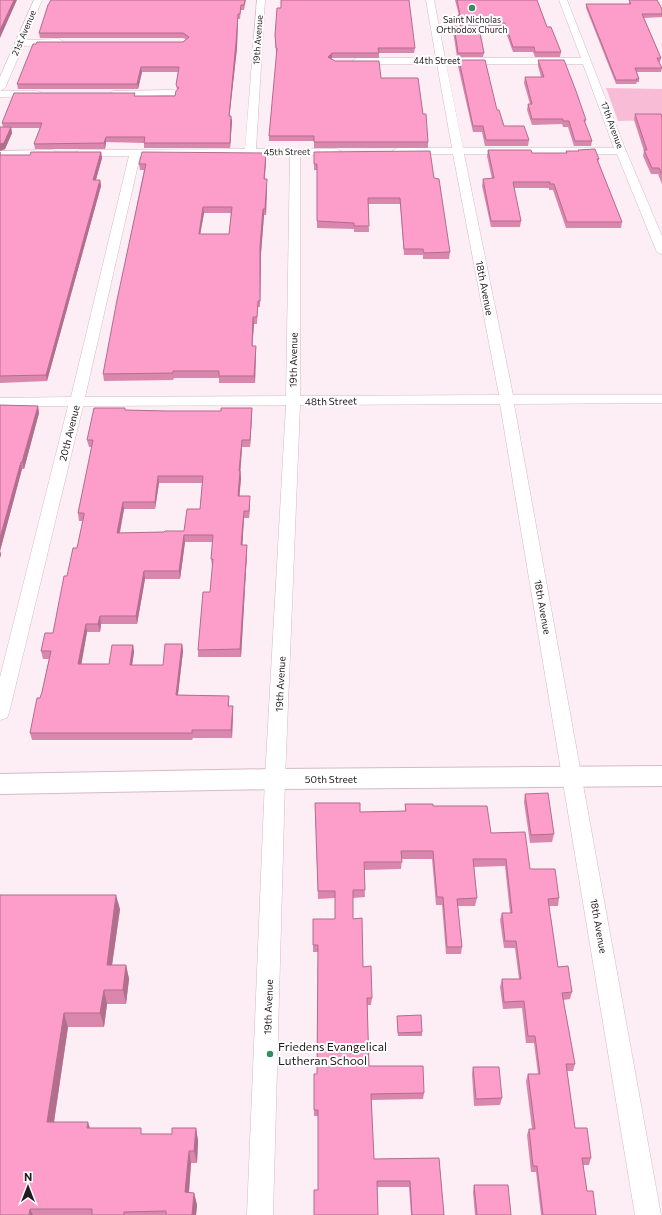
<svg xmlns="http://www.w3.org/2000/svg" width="662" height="1215" font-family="Commissioner,sans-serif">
  <rect width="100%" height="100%" fill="#fdedf4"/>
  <path fill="#f9bcd7" d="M606 88 662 89V120L618 121Z"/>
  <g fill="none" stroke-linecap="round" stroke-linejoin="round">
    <defs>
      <g id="street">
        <path d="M34 0H42L25 40 59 39 64 42 59 45 23 46 5 88 0 91H37L41 92 42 94 41 96 0 97V77Z"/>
        <path d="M257 0H265L256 149H337L342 152 337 155H300V396L499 395 453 154H397L392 151 397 148H452L437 64H357L352 61 357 58H436L426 0H434L445 58H581L559 0H567L626 151 662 236V254L658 253 656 250 617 154H464L513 395H662V403L514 404 661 1215H635L500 404 300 405 285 779 273 1215H247L265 779 286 405 83 406 9 713 7 718 0 720V677L68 406H0V398L71 397 129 156H79L74 153 79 150 245 149ZM446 64H583L614 148H463ZM290 155 286 396 85 397 140 156Z"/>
        <path d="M173 90 177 91 178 93 177 95 113 97 108 94 113 91Z"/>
        <path d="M53 150 58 153 57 155 0 157V151Z"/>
      </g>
      <path id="secondary" d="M662 766V786L275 789 0 794V774L275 769Z"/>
    </defs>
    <use href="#street" stroke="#d4bbc5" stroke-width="1"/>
    <use href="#secondary" stroke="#d4bbc5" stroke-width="2"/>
    <use href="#street" fill="#fff" fill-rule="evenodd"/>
    <use href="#secondary" fill="#fff" fill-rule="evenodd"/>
  </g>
  <g fill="#da87ae" fill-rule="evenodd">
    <path d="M246 0 244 10H241L240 19H238L237 48 229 116 232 121 230 148H144V143L106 142 105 149H35L34 144 40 128H11L12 133 5 149 0 151V127H3L2 123 135 96H175L177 90 176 85 178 72H142L138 89H18L17 84 183 42 186 39 183 38H40L39 33Z"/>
    <path d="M455 0H537L547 27 561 52 560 57H535L533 52H513L504 27H479L484 53 483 57H457L453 31 454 26 460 27 458 20V15H459Z"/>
    <path d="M629 0 662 9V17L644 18 661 58 660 62H659L662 68 661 72H637L639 79V82H637L636 84H616L586 8V4H629Z"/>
    <path d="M281 8 415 48 414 53H379V58H332L331 59 335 61 381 78 423 114 428 142V148H314V141H269V136L277 53H276L275 35Z"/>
    <path d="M459 60 497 110 504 126 529 140 528 146H485L482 132H473L458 66Z"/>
    <path d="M538 60 586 120 585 123 592 141 591 146H574L568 127H563L562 124 532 125 527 110 528 104H530L524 83 525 77H541L538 66Z"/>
    <path d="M635 114 662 118V184L658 174H651L643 156 644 151 634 120Z"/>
    <path d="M488 150 532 153H566V151H578V150L599 159 598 162 622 222 621 228H566L553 190H549V188H514L521 221 520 227H491L482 186 483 179H492L487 156Z"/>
    <path d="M0 152H1V155H30L101 152 102 158 96 180H100L101 186 47 381 0 383Z"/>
    <path d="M314 152 434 178 450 252 449 259H423V255H404L400 204H368L369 232H354V229L317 228V170H314Z"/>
    <path d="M266 159 265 179 267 185 266 215H264L261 253 260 307H258L257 324H254L252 346H256L255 383H219V378H174L173 380 104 381 103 374 144 170H140L139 164ZM204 213H231L229 234H200Z"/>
    <path d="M0 405 38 406 39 413 24 469H22L0 551 1 554 0 558Z"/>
    <path d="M252 408V415L250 447H242L240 471 241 478 239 496 250 503 249 518H244L242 545H247V553L241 657H198V650L210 592 213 566H212L211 559 213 542H185L180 579H145L137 624H101L100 632H87L81 664H109L133 645 134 652 132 665H163L182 644 183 651 178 695 229 696V706H233V713L232 738H193L192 740H32L30 733 42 692 49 659H43L41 651 53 633 67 576 77 548 83 521H79L78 513 92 447H89L87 440 126 410 166 411H221ZM159 483H202L200 509 184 531 164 532 120 533 124 509H155Z"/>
    <path d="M525 794 554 834 552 842 530 843 524 802Z"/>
    <path d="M315 803 360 812 405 811V804L433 806 491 833 530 869 559 898 558 906H549L558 967 572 992 570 999 563 1000 575 1064 573 1071H567L575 1128 591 1158 589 1165H583L587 1191 596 1215H541L536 1172H531L527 1135 529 1129H532L526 1081 528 1074H538L534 1043H526L522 1008 503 1009 500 987 502 979H519L515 948H504L500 920 502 913H510L505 866 474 867 477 898 475 906H458L462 947 461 954H446L442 905H436L432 859H402L401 869 364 870 365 897 353 898V919L363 967 372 998 371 1005H367L369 1066 424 1093 423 1099 371 1100 374 1159 439 1158 444 1215H411L409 1187H377L318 1190V1116H314V1110L317 1074 318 952H313V919H335V898L318 899Z"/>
    <path d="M0 895 120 909 112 965H126L129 979 126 1004H107L104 1027H68L54 1122 90 1128 143 1134H172L196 1128 198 1141 197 1163H191L189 1193H194L197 1205 196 1215H0Z"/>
    <path d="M397 1016 422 1032V1036H398Z"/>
    <path d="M473 1067 502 1098 500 1105 474 1106 472 1074Z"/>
    <path d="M474 1185 511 1215H475L473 1192Z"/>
  </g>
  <g fill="#b16e8d">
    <path d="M14 0H17L0 38V30Z"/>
    <path d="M238 14 237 48 229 121V116Z"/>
    <path d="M332 53V58L329 62 328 57Z"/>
    <path d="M141 67 142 72 138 89 137 84Z"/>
    <path d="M231 116 232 121 230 148V143Z"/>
    <path d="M11 127 12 133 5 149 0 151V144Z"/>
    <path d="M106 137V142L105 149 104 143Z"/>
    <path d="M101 152 102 158 94 186 93 180Z"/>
    <path d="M266 153V159L264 185V179Z"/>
    <path d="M267 179V185L266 215 265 209Z"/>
    <path d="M100 180 101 186 47 381 46 375Z"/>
    <path d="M203 207 204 213 199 241V234Z"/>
    <path d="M263 209 264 215 261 253 260 307V247Z"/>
    <path d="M253 317 254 324 252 352V346Z"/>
    <path d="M256 346V352L255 383 254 376Z"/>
    <path d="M38 406 39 413 24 469 22 462Z"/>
    <path d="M252 408V415L250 447V440Z"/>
    <path d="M242 440V447L240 478 239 471Z"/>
    <path d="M21 462 22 469 0 551 1 554 0 558V538Z"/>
    <path d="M240 471 241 478 239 503 238 496Z"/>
    <path d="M158 476 159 483 155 509V502Z"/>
    <path d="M250 496V503L249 518V511Z"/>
    <path d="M123 502 124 509 118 540 117 533Z"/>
    <path d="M244 511V518L242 553 241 545Z"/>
    <path d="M184 535 185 542 180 579 179 571Z"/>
    <path d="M247 545V553L241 657 240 649Z"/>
    <path d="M144 571 145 579 137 624 136 616Z"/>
    <path d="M100 616 101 624 100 632 98 624Z"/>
    <path d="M86 624 87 632 80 672 78 664Z"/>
    <path d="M182 644 183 651 177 702 176 695Z"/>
    <path d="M133 645 134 652 131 672 130 665Z"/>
    <path d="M233 706V713L232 738 231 730Z"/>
    <path d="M116 895 120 909 110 979 107 965Z"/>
    <path d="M126 965 129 979 126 1004 123 990Z"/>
    <path d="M104 990 107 1004 104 1027 100 1013Z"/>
    <path d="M64 1013 68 1027 52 1135 47 1122Z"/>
    <path d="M88 1122 92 1135 87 1128Z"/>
    <path d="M196 1128 198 1141 197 1163 194 1151Z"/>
    <path d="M189 1151 191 1163 188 1204 185 1192Z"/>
    <path d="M194 1193 197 1205 196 1215H192Z"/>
    <path d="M30 1209 33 1215H29Z"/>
  </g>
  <g fill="#fd9dca" stroke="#b16e8d" fill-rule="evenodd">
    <path d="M0 0H14L0 30Z"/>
    <path d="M51 0H245L244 5H241L240 14H238L236 43 229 116H231L230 143H144L145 137H106L104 143 34 144 42 123H2L14 93H135L134 96H175L176 91 179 88 176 85 179 67H141L137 84H17L33 44H36L37 42H183L189 37 183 33H39L48 5Z"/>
    <path d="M281 0H409L415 48H378L379 53H332L328 57 335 61H379L381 78H418L423 114H426L428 142H314V136H269L277 48H276L275 35 277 8H281Z"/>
    <path d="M457 0H537L547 27H551L561 52H535L534 47H513L505 23H478L484 53H458L454 26 461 27 458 15H460Z"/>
    <path d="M629 0H657L662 9V14H642L661 58H657L662 68H635L639 79H636L637 80H616L586 4H631Z"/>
    <path d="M459 60H485L497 110H499L504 126H524L529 140H486L483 126H473Z"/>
    <path d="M538 60H564L576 91 586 120H584L592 141H575L569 121H563V119H532L528 104H532L525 77H544Z"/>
    <path d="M635 114H661L662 118V174L659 168H652L644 150H647Z"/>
    <path d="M0 127H11L4 143 0 144Z"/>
    <path d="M595 149 599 159H597L622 222H567L554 184H550V182H513L521 221H491L483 179 494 178 488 150H531L532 153H567L566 151H579L578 150Z"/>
    <path d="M430 151 434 178 439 179 450 252 424 253 423 249H404L400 198H368L369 226H354V223L317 221V164H314V152Z"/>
    <path d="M31 152H101L93 180H100L46 375 0 376V155H30Z"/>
    <path d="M142 152 266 153 264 179H267L265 209H263L260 247V301H258L257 317H253L252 346H256L254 376H219V371H173V373L103 374 117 300 146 164H139ZM203 207H232L229 234H199Z"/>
    <path d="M0 405 38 406 22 462H21L0 538Z"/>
    <path d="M94 408H125V410L166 411H221V408H252L250 440H242L239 471H240L238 496H250L249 511H244L241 545H247L240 649 198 650 203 592H210L213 559H211L213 535H184L179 571H144L136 616H100L98 624H86L78 664H109L112 645H133L130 665H163L165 644H182L176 695 229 696 228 706H233L231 730H192V733H30L37 698H40L42 692 51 651H41L45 633H53L64 576H67L73 548H77L84 515V513H78L93 440H87ZM158 476H203L200 509H187L184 531H165L164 532 117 533 123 502H155Z"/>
    <path d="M548 793 554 834 531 835 525 794Z"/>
    <path d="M315 803H360V812L406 811 405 804H433V806H487L491 833 525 832 530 869H555L559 898 548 899 558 967 568 966 572 992 562 993 575 1064H566L575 1128H587L591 1158H582L587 1191H593L596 1215H543L537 1166H533L529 1129H535L528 1074H540L535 1036H528L524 1001 504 1002 502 979H521L516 941H505L502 913H512L506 859H473L477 898 457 899 462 947H447L443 897H437L433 851H401L402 862H364L365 890H353V919L362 918 363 967 371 966 372 998H367L369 1066H423L424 1093 371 1094 374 1159 439 1158 444 1215H412L410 1181H377L378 1215H314V1190H318V1110H314V1074H317L318 945H313V919H335V891H318Z"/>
    <path d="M0 895H116L107 965H126L123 990H104L100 1013H64L47 1122H88L87 1128H141V1134H172V1128H196L194 1151H189L185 1192 194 1193 192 1215H166V1211L124 1212V1215H92V1209H30L29 1215H0Z"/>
    <path d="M421 1015 422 1032 398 1033 397 1016Z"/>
    <path d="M473 1067H499L502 1098 476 1099Z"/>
    <path d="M474 1185H508L511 1215H477Z"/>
  </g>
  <g fill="#358d61" stroke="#fff" stroke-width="1.5">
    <circle cx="472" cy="8" r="4"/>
    <circle cx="270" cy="1054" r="4"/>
  </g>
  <g text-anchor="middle" stroke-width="4" stroke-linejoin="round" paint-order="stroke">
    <g font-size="9" fill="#231a1d" stroke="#fff">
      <text x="472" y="23">Saint Nicholas<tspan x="472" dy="10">Orthodox Church</tspan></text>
    </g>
    <g font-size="9" fill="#231a1d" stroke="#fff">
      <text transform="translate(24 33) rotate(-67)" y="3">21st Avenue</text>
      <text transform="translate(258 40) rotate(-86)" y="3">19th Avenue</text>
      <text x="437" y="64">44th Street</text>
      <text transform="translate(612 125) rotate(70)" y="3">17th Avenue</text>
      <text transform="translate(287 152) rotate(-1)" y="3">45th Street</text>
    </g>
    <g font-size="10" fill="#231a1d" stroke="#fff">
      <text transform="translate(485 288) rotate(79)" y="4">18th Avenue</text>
      <text transform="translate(293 360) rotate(-89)" y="4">19th Avenue</text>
      <text transform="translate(331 401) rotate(-1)" y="4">48th Street</text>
      <text transform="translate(69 433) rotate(-76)" y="4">20th Avenue</text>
      <text transform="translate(543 607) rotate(80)" y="4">18th Avenue</text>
      <text transform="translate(280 684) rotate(-87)" y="4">19th Avenue</text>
      <text x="331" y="783">50th Street</text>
      <text transform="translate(599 926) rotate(80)" y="4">18th Avenue</text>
      <text transform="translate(268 1007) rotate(-88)" y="4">19th Avenue</text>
    </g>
    <g font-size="12" fill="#231a1d" stroke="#fff" text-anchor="start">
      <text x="278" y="1051">Friedens Evangelical<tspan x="278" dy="14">Lutheran School</tspan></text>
    </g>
  </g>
  <g transform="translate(28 1187)" stroke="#ffffff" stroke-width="3" paint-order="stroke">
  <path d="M0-3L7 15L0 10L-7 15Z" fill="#231a1d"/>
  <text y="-6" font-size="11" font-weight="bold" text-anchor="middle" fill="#231a1d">N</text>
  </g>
</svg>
